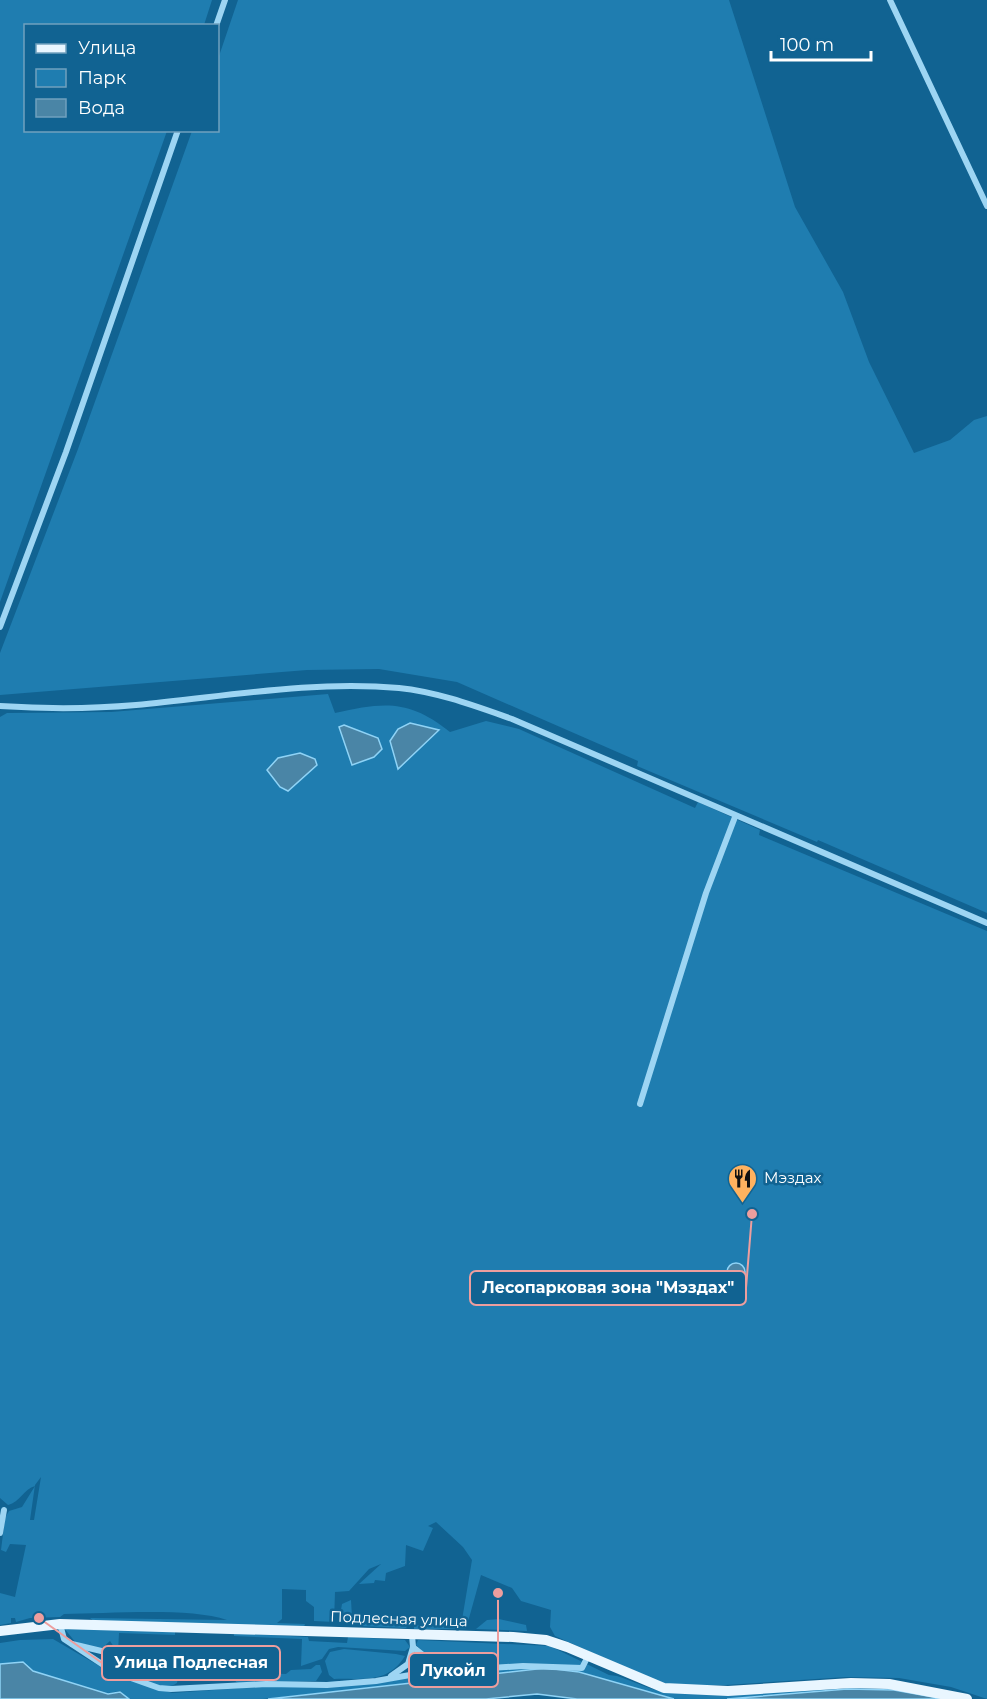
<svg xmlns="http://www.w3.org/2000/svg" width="987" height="1699" font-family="Montserrat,sans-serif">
  <rect width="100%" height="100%" fill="#116392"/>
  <g fill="#1f7db0" fill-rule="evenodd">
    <path d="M0 0H212L204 25 26 26V130L167 131 0 602Z"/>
    <path d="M238 0H729L795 207 843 292 869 362 914 453 950 440 974 420 987 416V913L818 840 817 842 637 766 638 761 457 682 379 669 307 670 0 695V653L78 449 192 131 218 130V59Z"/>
    <path d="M328 694 335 713C384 702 409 699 450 732L486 721 519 729 695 808 698 802 760 830 759 835 987 931V1699L951 1687 899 1678 846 1677 726 1685H670L649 1678 555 1636 550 1627 551 1610 521 1601 512 1588 481 1575 466 1629H414V1625L461 1626 472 1560 463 1547 436 1522 428 1526 433 1528 423 1551 406 1545 405 1566 386 1573 385 1581 375 1580 374 1583 359 1584 381 1564 369 1569 349 1591 335 1592 334 1622 314 1621V1607L306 1601V1590L282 1589V1619L277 1623 305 1624 304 1627 94 1621 90 1618 227 1620C189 1607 106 1614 64 1614L60 1617 30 1618 16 1622 15 1618H11V1623L0 1625V1593L15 1597 26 1545 10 1544 6 1552 1 1550 5 1518 9 1511 22 1507 35 1486C24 1489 20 1502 8 1505L0 1498V717L7 713 111 712ZM41 1477 34 1520H30L35 1485Z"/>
    <path d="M351 1600 352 1617 388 1618 386 1624 408 1625 406 1628 362 1626 361 1623 339 1622 342 1604Z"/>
    <path d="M499 1619 526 1625 527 1631 476 1629 487 1620Z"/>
    <path d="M64 1628 175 1631V1635L119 1633 118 1653 110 1641 101 1649 76 1643Z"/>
    <path d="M234 1633 308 1637 309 1641 347 1643 348 1637 405 1640 410 1647 405 1651 338 1647 329 1649 322 1659 301 1666 302 1639 234 1636Z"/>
    <path d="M53 1639 106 1670 172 1693 440 1674 429 1657 416 1645 418 1640 550 1646 609 1675 617 1676C633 1681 648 1689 665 1692 734 1699 821 1684 894 1689L848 1688 727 1699H675L579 1672 546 1668 263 1699H129L120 1691 108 1693 33 1671 23 1662 0 1664V1643L20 1640Z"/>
    <path d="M344 1649 396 1654 405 1656C388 1684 363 1678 334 1679L329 1675 325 1661 330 1652Z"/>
    <path d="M118 1656V1668L179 1673 177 1683C163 1694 132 1676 118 1671L114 1666Z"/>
    <path d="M316 1665H320L322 1672 316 1681 239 1683 236 1682 233 1675 236 1672 286 1674 291 1670 311 1669Z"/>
  </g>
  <g fill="#4a85a6" stroke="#8fd3f6" stroke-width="1.5">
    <path d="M410 723 439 730 398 769 390 741 398 729Z"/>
    <path d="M344 725 378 738 382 749 374 757 352 765 339 727Z"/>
    <path d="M300 753 315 759 317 765 288 791 280 787 267 770 278 758Z"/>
    <circle cx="736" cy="1272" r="9"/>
    <path d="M23 1662 33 1671 108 1694 120 1692 129 1699H0V1664Z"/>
    <path d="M546 1668 579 1672 674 1699H577L537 1694 486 1699H268Z"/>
    <path d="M847 1689 894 1690 944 1699H727Z"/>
  </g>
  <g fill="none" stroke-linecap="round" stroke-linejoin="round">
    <g stroke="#9dd5f3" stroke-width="6">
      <path d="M890 0 987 206"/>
      <path d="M216 26 225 0"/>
      <path d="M0 627 66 452 178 130"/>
      <path d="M0 706C45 709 91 709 136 705 223 697 311 680 399 688 438 692 475 706 512 719L987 923"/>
      <path d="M640 1104 706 893 735 817"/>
      <path d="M0 1533 4 1510"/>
      <path d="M60 1624 64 1639 114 1672 159 1688 171 1689 266 1684 327 1685 376 1681 427 1672 523 1666 582 1668 588 1656"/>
      <path d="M412 1635 413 1647 442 1670"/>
      <path d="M72 1644 118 1655"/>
      <path d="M391 1676 408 1664 413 1647"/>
    </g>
    <path stroke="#e9f6ff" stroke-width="10" d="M0 1631 60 1624 513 1637 546 1640 567 1647 664 1688 728 1691 851 1683 889 1684 967 1699"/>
  </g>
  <defs>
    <symbol id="restaurant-pin" viewBox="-11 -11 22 30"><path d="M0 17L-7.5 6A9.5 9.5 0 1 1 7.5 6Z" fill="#ffb25f" stroke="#116392"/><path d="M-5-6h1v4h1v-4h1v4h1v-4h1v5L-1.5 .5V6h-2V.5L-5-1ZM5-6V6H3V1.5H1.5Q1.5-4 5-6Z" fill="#111"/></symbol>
  </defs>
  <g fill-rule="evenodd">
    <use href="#restaurant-pin" x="726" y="1162" width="33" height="45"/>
  </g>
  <g text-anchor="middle" stroke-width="5" stroke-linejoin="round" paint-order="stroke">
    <g font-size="15" fill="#fff" stroke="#116392" text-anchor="start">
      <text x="764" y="1183">Мэздах</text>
    </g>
    <g font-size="15" fill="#fff" stroke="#116392">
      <text transform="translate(399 1619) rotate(2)" y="5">Подлесная улица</text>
    </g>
  </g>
  <path fill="none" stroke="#ed9e9e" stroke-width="2" d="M752 1214L746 1288M39 1618L102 1663M498 1593L498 1670"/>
  <g fill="#ed9e9e" stroke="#116392" stroke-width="2">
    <circle cx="752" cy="1214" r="6"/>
    <circle cx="39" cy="1618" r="6"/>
    <circle cx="498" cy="1593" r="6"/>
  </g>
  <g fill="#116392" stroke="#ed9e9e" stroke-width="2">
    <rect x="470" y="1271" width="276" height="34" rx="6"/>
    <rect x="102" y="1646" width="178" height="34" rx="6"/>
    <rect x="409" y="1653" width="89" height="34" rx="6"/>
  </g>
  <g font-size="16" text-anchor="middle" font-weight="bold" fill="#fff">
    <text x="608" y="1293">Лесопарковая зона "Мэздах"</text>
    <text x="191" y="1668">Улица Подлесная</text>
    <text x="453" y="1676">Лукойл</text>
  </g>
  <rect x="24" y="24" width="195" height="108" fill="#116392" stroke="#70a1be" stroke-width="1.5"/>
  <rect x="36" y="44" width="30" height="9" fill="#e9f6ff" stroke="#70a1be" stroke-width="1.5"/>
  <text x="78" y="54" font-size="18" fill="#ffffff">Улица</text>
  <rect x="36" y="69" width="30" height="18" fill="#1f7db0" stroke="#70a1be" stroke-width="1.5"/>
  <text x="78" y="84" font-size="18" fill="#ffffff">Парк</text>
  <rect x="36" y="99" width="30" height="18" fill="#4a85a6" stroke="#70a1be" stroke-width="1.5"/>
  <text x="78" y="114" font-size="18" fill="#ffffff">Вода</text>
  <path d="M771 51v9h100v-9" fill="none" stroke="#ffffff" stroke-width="3"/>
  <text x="780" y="51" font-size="18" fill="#ffffff" stroke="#116392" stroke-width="4.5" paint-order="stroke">100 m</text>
</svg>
